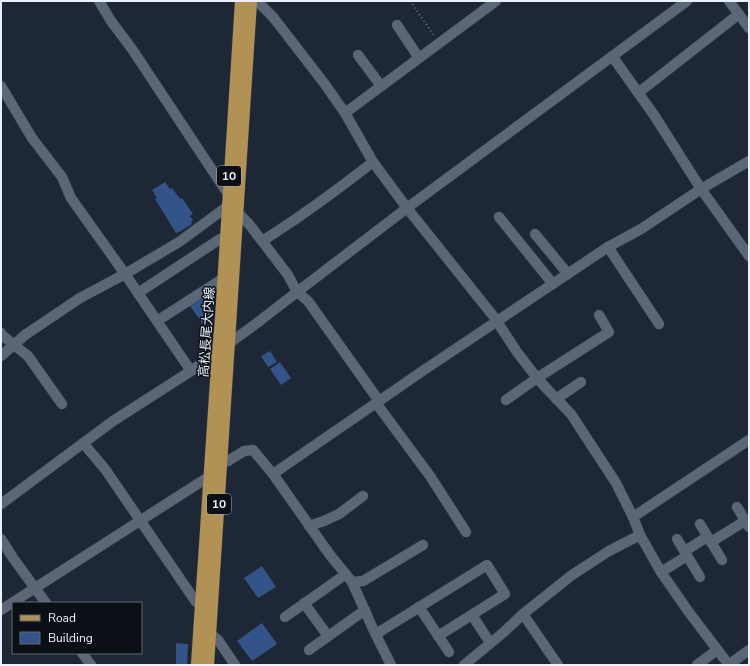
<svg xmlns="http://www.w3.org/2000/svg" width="750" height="666" font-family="'Nunito Sans','Noto Sans JP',sans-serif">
  <rect width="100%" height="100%" fill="#1d2735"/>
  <g fill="#335489">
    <path d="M165 182 170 189 172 188 180 199 182 198 193 214 190 216 193 220 191 222 192 224 179 232 176 233 155 199 157 198 152 190Z"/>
    <path d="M203 294 207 300 203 303 212 317 202 323 188 303Z"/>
    <path d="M270 351 277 362 268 367 261 356Z"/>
    <path d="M280 362 291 378 281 385 270 369Z"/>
    <path d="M262 566 276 587 258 598 244 578Z"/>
    <path d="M262 623 277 644 252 661 237 641Z"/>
    <path d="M176 643 188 644 187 665H176Z"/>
  </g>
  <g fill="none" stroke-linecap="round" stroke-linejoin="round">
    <defs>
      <g id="minor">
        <path d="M99 1 111 21 132 49 228 194"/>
        <path d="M257 1 273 17 324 83 345 113 373 162 407 208 494 317 517 352 537 378 548 390 571 414 616 483 633 517 640 535 661 572 688 611 729 665"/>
        <path d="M729 1 749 28"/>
        <path d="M397 25 419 58"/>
        <path d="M358 55 381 86"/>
        <path d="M612 56 654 115 701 189 749 256"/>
        <path d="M1 86 32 138 62 177 71 198 125 274 191 371"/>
        <path d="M638 93 739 14"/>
        <path d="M345 113 496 1"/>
        <path d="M237 212 249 224 288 275 297 292 308 301 379 401"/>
        <path d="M499 217 553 284"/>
        <path d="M535 234 568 274"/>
        <path d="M262 241C301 217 337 190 373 162"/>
        <path d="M608 247 659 324"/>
        <path d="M138 293 220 239"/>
        <path d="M157 321 224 278"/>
        <path d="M1 333 3 336 28 356 62 404"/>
        <path d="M1 356 25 335 80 298 125 274 179 242 228 206"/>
        <path d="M556 399 581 382"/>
        <path d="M506 400 537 378 609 332 599 315"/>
        <path d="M376 403 430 476 466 532"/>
        <path d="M83 443 105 469 196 602 201 603"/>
        <path d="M215 462 228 461 244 451 253 450 273 474 330 555 352 582 374 631 391 665"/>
        <path d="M273 474 424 370 608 247 641 229 701 189 749 161"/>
        <path d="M1 504 113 421 191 371 257 323 297 292 407 208 687 1"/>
        <path d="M737 507 749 527"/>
        <path d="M633 517 749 440"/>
        <path d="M700 524 722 560"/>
        <path d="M309 526 324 521 339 514 363 496"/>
        <path d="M1 539 13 558 46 603"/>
        <path d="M677 539 700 577"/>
        <path d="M711 542 745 521"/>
        <path d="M685 551 707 537"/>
        <path d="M661 572 687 556"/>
        <path d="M352 582 363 581 423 545"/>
        <path d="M304 603 328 636"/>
        <path d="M419 607 449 652"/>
        <path d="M1 610 35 588 210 476"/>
        <path d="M523 614 558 665"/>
        <path d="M472 615 487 638"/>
        <path d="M285 617 346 574"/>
        <path d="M211 634 218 640 235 665"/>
        <path d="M376 634 487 565 505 594 438 636"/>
        <path d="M309 650 365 610"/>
        <path d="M82 653 91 665"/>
        <path d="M464 665 504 632 523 614 572 575 609 551 640 535"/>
        <path d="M697 665 717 650"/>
        <path d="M730 665 734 661 749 650"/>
      </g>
      <g id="major">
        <path d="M197 665 218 352 221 319 241 1"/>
        <path d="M208 665 251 1"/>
      </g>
    </defs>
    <use href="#minor" stroke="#39414d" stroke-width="11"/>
    <use href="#major" stroke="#39414d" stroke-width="13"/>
    <path stroke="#7d8592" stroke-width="1.5" stroke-dasharray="1 3" stroke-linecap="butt" d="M410 1 435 37"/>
    <use href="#minor" stroke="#5b6677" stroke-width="10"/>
    <use href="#major" stroke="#b29254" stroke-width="12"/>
  </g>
  <g text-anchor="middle" stroke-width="3" stroke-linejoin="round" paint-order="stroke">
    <g fill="#0b0f16" stroke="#a7adb6" stroke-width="1">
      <rect x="217" y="166" width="24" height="20" rx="3"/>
      <rect x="207" y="494" width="24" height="20" rx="3"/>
    </g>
    <g font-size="12" font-weight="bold" fill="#eaf1fb">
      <text x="229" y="180">10</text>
      <text x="219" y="508">10</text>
    </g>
    <g font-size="13" fill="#eaf1fb" stroke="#0b0f16">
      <text transform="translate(206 332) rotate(-86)" y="5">高松長尾大内線</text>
    </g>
  </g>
  <rect width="750" height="666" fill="none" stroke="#eaf1fb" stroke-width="4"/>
  <rect x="12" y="602" width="130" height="52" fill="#0b0f16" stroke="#646972"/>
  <rect x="20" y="615" width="20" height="6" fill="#b29254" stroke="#646972"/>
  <text x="48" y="622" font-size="12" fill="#eaf1fb">Road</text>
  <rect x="20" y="632" width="20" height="12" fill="#335489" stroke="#646972"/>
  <text x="48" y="642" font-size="12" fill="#eaf1fb">Building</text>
</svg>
